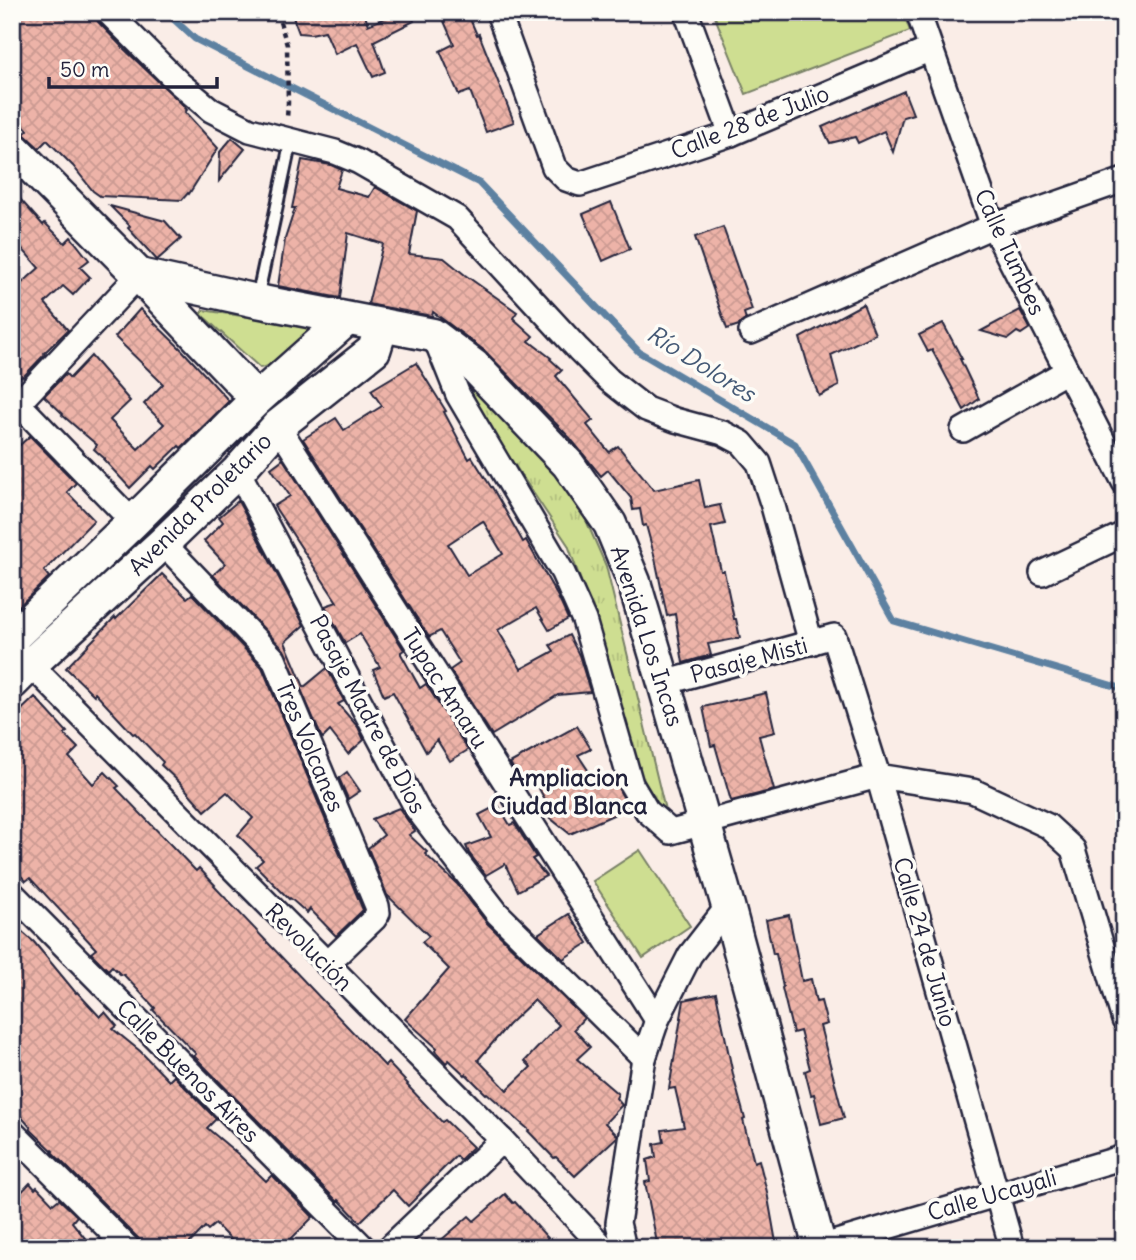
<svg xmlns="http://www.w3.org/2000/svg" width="1136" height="1260" font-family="Delius,sans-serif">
  <defs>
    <pattern id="grass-tufts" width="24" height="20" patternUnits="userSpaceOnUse" patternTransform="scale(1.75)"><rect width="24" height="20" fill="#cede91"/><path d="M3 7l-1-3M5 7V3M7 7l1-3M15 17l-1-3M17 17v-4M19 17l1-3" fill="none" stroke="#b1be7e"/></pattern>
    <pattern id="building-cross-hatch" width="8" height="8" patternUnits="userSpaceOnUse" patternTransform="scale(1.75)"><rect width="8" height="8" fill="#edb3a8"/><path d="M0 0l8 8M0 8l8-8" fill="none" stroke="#cb9a92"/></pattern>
  </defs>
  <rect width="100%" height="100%" fill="#faede7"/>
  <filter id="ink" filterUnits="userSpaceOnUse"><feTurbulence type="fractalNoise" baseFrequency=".0143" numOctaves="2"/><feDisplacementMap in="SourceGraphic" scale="14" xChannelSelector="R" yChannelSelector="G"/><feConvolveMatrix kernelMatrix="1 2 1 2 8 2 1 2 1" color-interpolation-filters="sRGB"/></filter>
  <g filter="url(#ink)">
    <path fill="url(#grass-tufts)" stroke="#788066" stroke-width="2" d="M474 386 542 454 579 504 606 566 666 814 640 784 591 609 568 545 466 392Z"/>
    <g fill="#cede91" stroke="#788066" stroke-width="2">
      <path d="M713 12H903L910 31 746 94Z"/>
      <path d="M203 310 306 326 309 332 269 366 260 368 201 314Z"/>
      <path d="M640 850 690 926 643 958 593 881Z"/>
    </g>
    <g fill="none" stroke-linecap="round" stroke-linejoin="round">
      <path stroke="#5d81a1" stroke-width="7" d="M166 12 195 39 479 183 639 352 795 444 894 621 1124 689"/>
    </g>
    <g fill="url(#building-cross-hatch)" stroke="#22223b" stroke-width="2" fill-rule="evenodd">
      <path d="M12 12H93L98 22 123 48 181 103 187 110 185 112 218 148 189 194 188 193 182 200 100 196 93 191 73 166 47 140 39 148 24 134 28 130 12 112Z"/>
      <path d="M291 12H364L368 25 400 12H411L414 21 374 41 385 72 373 77 357 43 335 54 325 31 311 34 299 33Z"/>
      <path d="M440 12H467L477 35 479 34 514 122 486 132 470 91 459 95 440 51 454 44Z"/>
      <path d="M904 91 913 114 903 117 893 152 884 131 858 143 855 137 830 143 822 127Z"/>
      <path d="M232 138 245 149 219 181 220 152Z"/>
      <path d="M302 160 331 165 342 170 336 188 369 197 375 187 417 211 409 254 444 258 465 275 517 312 513 318 533 336 529 341 551 358 550 359 562 370 556 376 593 420 587 425 609 452 618 446 654 490 699 480 705 508 720 505 725 524 711 527 721 571H724L734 619H736L740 638 708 644 711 655 683 663 675 614 667 616 655 558 646 525 643 526 640 509 633 510 631 498 608 470 601 476 570 438 485 351 433 312 432 316 368 304 383 244 348 233 340 298 278 286 285 239 295 208H292Z"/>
      <path d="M12 190 43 225 45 223 65 243 71 237 89 260 80 267 90 277 73 295 63 286 45 303 68 330 44 353 45 354 23 377 22 376 14 383H12V292L39 268 12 237Z"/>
      <path d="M611 202 630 249 603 261 583 214Z"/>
      <path d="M110 206 165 221 181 239 157 260 128 228 130 226Z"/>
      <path d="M723 227 752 310 744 313 746 319 739 325 727 329 695 237Z"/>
      <path d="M863 304 875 334 831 355 839 386 819 396 809 369 800 338Z"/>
      <path d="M140 309 182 350 229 401 181 448 179 446 155 469 152 466 130 488 104 460 105 459 94 449 97 445 62 415 63 414 44 396 66 374 70 378 91 356 130 401 110 420 138 449 164 424 144 404 163 384 115 337Z"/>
      <path d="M1020 310 1030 328 1021 334 1017 332 1008 339 981 331Z"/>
      <path d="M943 323 962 359H960L979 399 964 410 932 350 928 352 919 335Z"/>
      <path d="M416 363 446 411 444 412 469 459 472 457 491 487H492L523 542 526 540 558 597 568 619 549 630 536 608 498 630 521 669 554 651 550 645 569 635 579 655 590 691V692L558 695 492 735 450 670 460 663 440 631 429 637 303 439 336 418 344 430 382 406 371 390ZM483 521 503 554 467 575 448 544Z"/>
      <path d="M30 436 76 483 67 492 94 520 44 571 49 577 17 608 12 602V452Z"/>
      <path d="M283 459 404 650 401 652V654L420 688 426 684 468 750 450 761 437 740 426 752 393 692 384 696 373 670 380 667 360 634 345 643 325 606 337 602 274 506 290 496 271 468Z"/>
      <path d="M238 501 304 625 285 642 304 687 327 668 344 701 338 704 358 727 364 740 348 754 330 731 323 738 321 736 284 650 213 575 225 564 204 541 223 522 219 517Z"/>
      <path d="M162 574 187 598 192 594 262 667 363 910 336 936 310 909 307 913 290 898 289 899 256 866 263 860 238 835 253 818 227 792 205 811 180 783 161 765 163 762 135 733 133 734 95 693 94 695 66 668 115 617 116 619Z"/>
      <path d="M766 693 775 732 759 736 774 790 731 801 715 745 711 746 703 707Z"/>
      <path d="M35 697 67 732 64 734 78 748 69 757 93 784 105 772 119 786 116 788 196 871 199 868 215 885 214 886 385 1066 388 1063 408 1084 407 1085 442 1122 445 1120 473 1147 460 1160 456 1156 420 1192 421 1193 408 1206 393 1190 360 1222 339 1200 338 1202 194 1056 196 1054 153 1010 155 1008 123 974 121 975 112 966 108 970 91 953 96 949 30 878 26 881 12 867V719Z"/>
      <path d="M577 726 591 749 578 755 596 782 608 779 609 786 616 784 629 808 570 834 540 810 548 805 531 774 520 780 510 763Z"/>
      <path d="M347 772 360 791 348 799 339 778Z"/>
      <path d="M498 805 510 825 514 823 536 857 532 859 546 876 518 891 505 864 486 875 469 853 466 846 491 837 479 815Z"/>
      <path d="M399 808 415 831 409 835 427 852 425 854 457 884 487 923 584 1018 574 1029 590 1047 577 1059 618 1094 616 1098 622 1105 605 1123 618 1136 575 1176 556 1157 554 1158 528 1131 529 1130 487 1093 486 1094 466 1074 465 1075 449 1060 446 1063 435 1051 437 1048 405 1019 449 969 422 942 429 936 387 895 368 848 384 835 372 819ZM534 1000 559 1025 525 1061 531 1067 507 1090 478 1060 508 1025Z"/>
      <path d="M569 914 588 943 563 959 538 934Z"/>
      <path d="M789 915 802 981 811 979 816 1002 821 1001 827 1024 820 1026 844 1118 821 1124 814 1094 811 1095 805 1071 810 1069 800 1031 793 1033 782 988 783 987 776 954H773L766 920Z"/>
      <path d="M12 923 34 942 76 993 77 992 100 1017 105 1012 117 1026 113 1029 140 1051 169 1081 174 1076 216 1119 207 1128 238 1154 266 1181 272 1175 313 1217 282 1248H239L215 1224 208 1230 205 1227 185 1248H146L138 1238 52 1152 53 1151 30 1129 31 1128 12 1106Z"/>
      <path d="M716 993 734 1079 745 1119 743 1120 754 1162 759 1160 767 1192 777 1248H658L645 1182 650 1181 647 1160 656 1157 654 1144 664 1142 662 1130 684 1127 675 1088 669 1089 684 1000Z"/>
      <path d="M30 1183 35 1189 37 1187 53 1204 59 1199 77 1216 72 1222 93 1248H12V1202Z"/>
      <path d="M505 1194 513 1203 515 1202 557 1248H432L469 1216 474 1221Z"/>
    </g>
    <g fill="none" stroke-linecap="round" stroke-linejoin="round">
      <defs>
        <path id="lane" d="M257 299 291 140"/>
        <g id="street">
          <path d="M108 12 179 83 211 110 250 130 335 152 359 162 457 218 578 349 609 380 628 395 646 409 675 420 723 433 742 443 759 463 773 506 811 643"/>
          <path d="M498 12 554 167 566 179 580 184 731 134 931 49"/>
          <path d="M686 12 731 134"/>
          <path d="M918 12 993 226 1124 482"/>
          <path d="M751 332 993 226 1124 180"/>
          <path d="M434 335 458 395 563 573 584 620 631 784 647 811 671 832 878 776 973 791 1048 826 1073 849 1124 1020"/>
          <path d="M12 397 133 522"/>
          <path d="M12 410 139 275"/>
          <path d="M278 426 657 1020"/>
          <path d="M963 430 1067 371"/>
          <path d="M238 471 417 809 497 913 644 1058"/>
          <path d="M163 543 274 659 377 906 378 913 374 919 327 964"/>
          <path d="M1042 573 1124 534"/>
          <path d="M20 654 502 1140 604 1248"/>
          <path d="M664 683 834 636 878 776 1012 1248"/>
          <path d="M12 893 364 1248"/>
          <path d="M12 1132 128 1248"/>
          <path d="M820 1247 1124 1157"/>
          <path d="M389 1248 502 1140"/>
          <path d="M624 1248 618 1223 644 1058 657 1020 690 955 728 906"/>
        </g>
        <g id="secondary">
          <path d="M12 147 139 275 257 399"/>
          <path d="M139 275 257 301 433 335 474 366 568 464 610 524 634 582 664 683 728 906 820 1248"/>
          <path d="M12 638 133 522 257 399 347 319"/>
          <path d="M12 683 31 664 163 543 238 471 278 426 374 350 382 325"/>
        </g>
      </defs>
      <use href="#lane" stroke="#22223b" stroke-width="16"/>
      <use href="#street" stroke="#22223b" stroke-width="28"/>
      <use href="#secondary" stroke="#22223b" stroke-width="37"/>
      <path stroke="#22223b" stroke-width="4.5" stroke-dasharray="5 5" stroke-linecap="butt" d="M277 12 287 45 288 103 287 118"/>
      <use href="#lane" stroke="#fdfcf7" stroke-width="10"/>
      <use href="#street" stroke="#fdfcf7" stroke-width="23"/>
      <use href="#secondary" stroke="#fdfcf7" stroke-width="32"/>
    </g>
  </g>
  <g text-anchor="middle" stroke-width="7" stroke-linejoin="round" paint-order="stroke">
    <g font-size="23" fill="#22223b" stroke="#fdfcf7">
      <text transform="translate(750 122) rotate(-21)" y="8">Calle 28 de Julio</text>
      <text transform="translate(1010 252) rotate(65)" y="8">Calle Tumbes</text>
      <text transform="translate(200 504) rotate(-45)" y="8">Avenida Proletario</text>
      <text transform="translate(647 636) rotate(72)" y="8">Avenida Los Incas</text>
      <text transform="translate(749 660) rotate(-15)" y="8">Pasaje Misti</text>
      <text transform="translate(445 688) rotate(57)" y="8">Tupac Amaru</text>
      <text transform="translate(368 714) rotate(62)" y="8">Pasaje Madre de Dios</text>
      <text transform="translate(310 746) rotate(67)" y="8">Tres Volcanes</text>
      <text transform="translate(925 942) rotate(74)" y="8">Calle 24 de Junio</text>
      <text transform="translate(309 947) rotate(45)" y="8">Revolución</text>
      <text transform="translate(188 1071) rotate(45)" y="8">Calle Buenos Aires</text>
      <text transform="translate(992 1195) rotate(-16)" y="8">Calle Ucayali</text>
    </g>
    <g font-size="24" font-style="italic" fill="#455a76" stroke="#fdfcf7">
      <text transform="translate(701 364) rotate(32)" y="8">Río Dolores</text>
    </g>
    <g font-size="24" font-weight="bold" fill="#22223b" stroke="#fdfcf7">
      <text x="569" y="786">Ampliacion<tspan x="569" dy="28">Ciudad Blanca</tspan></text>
    </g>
  </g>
  <rect width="1136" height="1260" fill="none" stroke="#fdfcf7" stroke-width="42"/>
  <rect x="21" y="21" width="1094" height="1218" fill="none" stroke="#22223b" stroke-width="2.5" filter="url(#ink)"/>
  <path d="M49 77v10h168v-10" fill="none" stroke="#22223b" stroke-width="3.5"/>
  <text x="60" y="77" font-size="21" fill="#22223b" stroke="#fdfcf7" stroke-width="5" paint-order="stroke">50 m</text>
</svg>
